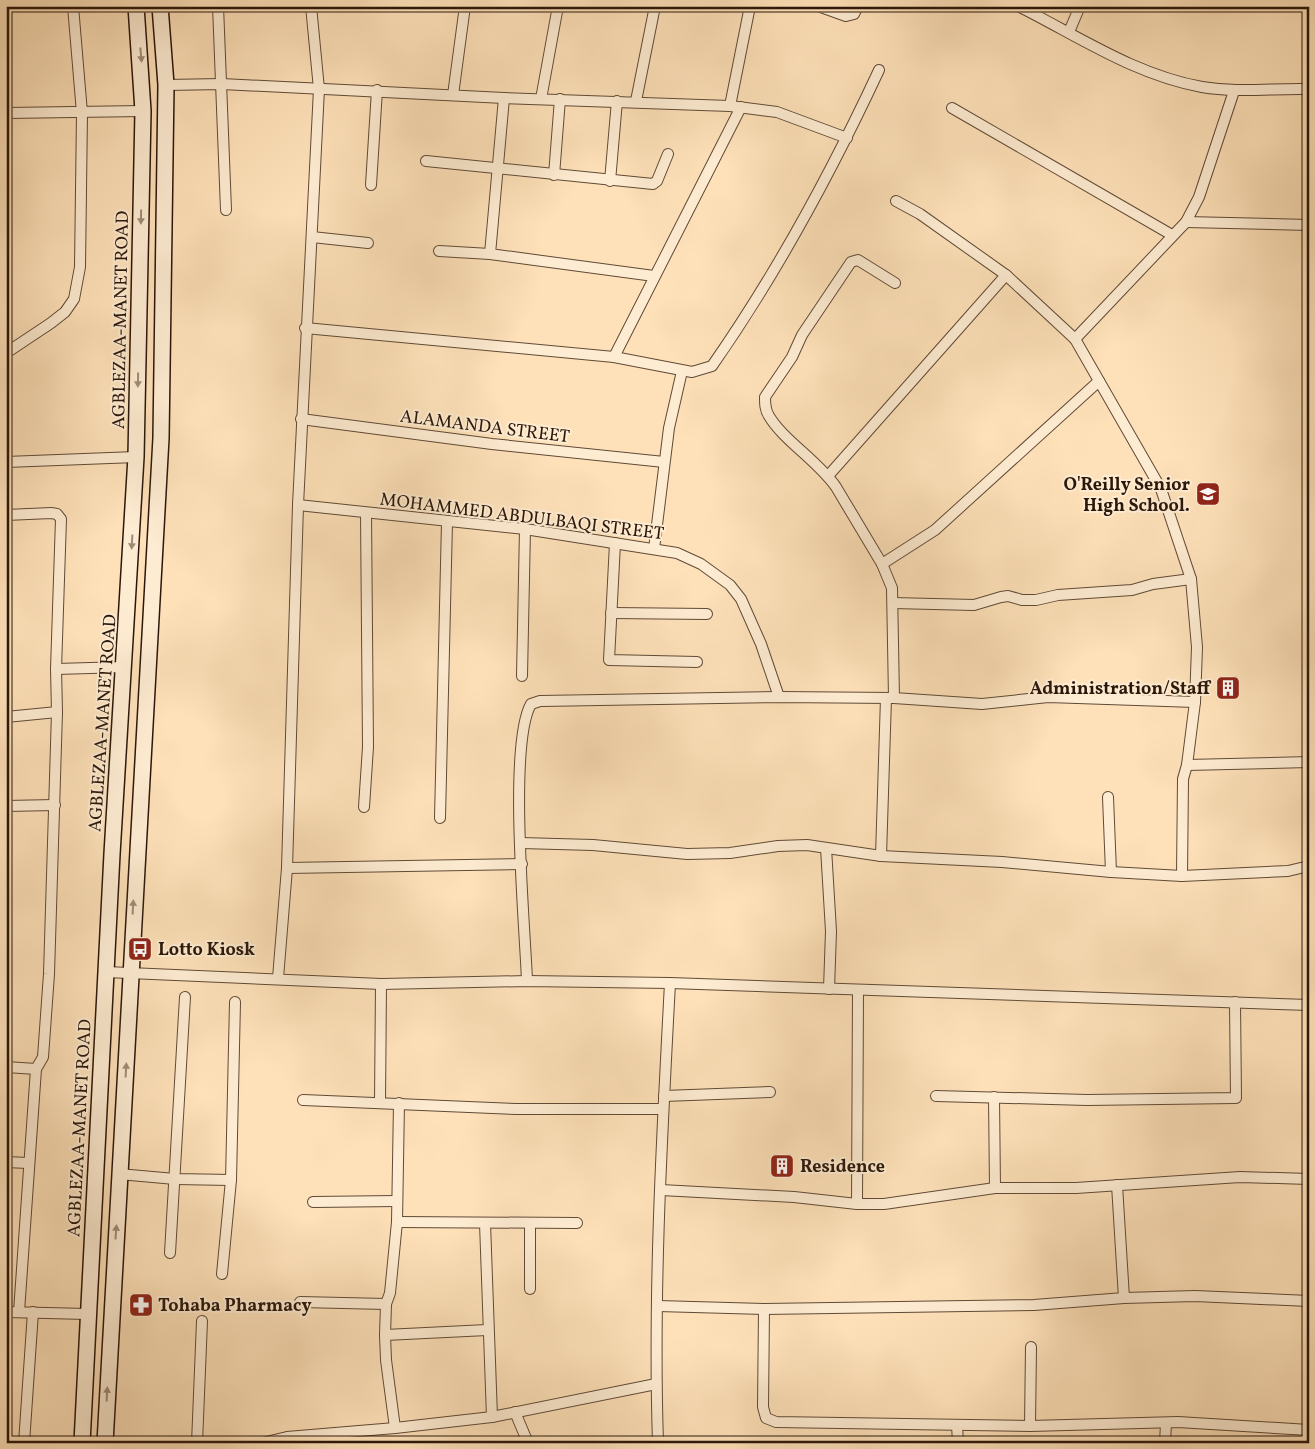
<svg xmlns="http://www.w3.org/2000/svg" width="1315" height="1449" font-family="Vollkorn,serif">
  <rect width="100%" height="100%" fill="#fee1b9"/>
  <filter id="stains"><feTurbulence type="fractalNoise" baseFrequency=".004" numOctaves="4"/><feColorMatrix values="0 0 0 0 .2 0 0 0 0 .09 0 0 0 0 .02 0 0 0 .5 -.17"/></filter>
  <radialGradient id="worn" r=".72"><stop offset=".6" stop-color="#630" stop-opacity="0"/><stop offset="1" stop-color="#630" stop-opacity=".3"/></radialGradient>
  <g fill="none" stroke-linecap="round" stroke-linejoin="round">
    <defs>
      <g id="minor">
        <path d="M218 6 226 210"/>
        <path d="M818 6 846 16 854 14 858 6"/>
        <path d="M1018 6C1078 36 1135 75 1202 87 1238 93 1273 88 1309 89"/>
        <path d="M1069 32 1080 6"/>
        <path d="M166 85 222 84 504 98 730 106 777 112 847 138"/>
        <path d="M453 95 465 6"/>
        <path d="M504 98 490 254 654 276"/>
        <path d="M541 99 558 6"/>
        <path d="M636 101 655 6"/>
        <path d="M730 106 750 6"/>
        <path d="M952 108 1172 235"/>
        <path d="M6 113 143 111"/>
        <path d="M426 161 653 184 657 181 668 154"/>
        <path d="M554 175 560 99"/>
        <path d="M610 181 617 101"/>
        <path d="M371 185 377 90"/>
        <path d="M896 201 920 214 1006 275 1075 339 1161 489 1191 579 1197 647 1195 702 1187 765 1183 779 1182 876"/>
        <path d="M1186 222 1309 225"/>
        <path d="M312 237 368 243"/>
        <path d="M439 251 490 254"/>
        <path d="M305 328 614 357 692 372 712 366C777 273 831 173 879 70"/>
        <path d="M1075 339 1186 222 1199 197 1234 91"/>
        <path d="M6 353 51 323 65 312 74 299 80 267 82 113 73 6"/>
        <path d="M614 357 741 107"/>
        <path d="M301 419 492 444 664 462"/>
        <path d="M6 462 136 457"/>
        <path d="M828 476 1006 275"/>
        <path d="M298 505 525 529 677 553 701 564 730 585 741 599 761 644 779 697"/>
        <path d="M6 515 51 513 57 514 61 519 56 669 125 667"/>
        <path d="M615 543 609 660 697 662"/>
        <path d="M654 549 669 428 682 371"/>
        <path d="M882 564 935 530 1099 381"/>
        <path d="M893 603 974 605 1001 597 1008 596 1022 600H1036L1058 595 1132 590 1153 584 1191 579"/>
        <path d="M611 613 707 614"/>
        <path d="M522 676 525 529"/>
        <path d="M894 698 892 588 882 564 836 487C818 461 783 440 769 416 765 410 765 404 765 397L792 357 802 335 851 262 858 260 895 283"/>
        <path d="M6 717 57 712"/>
        <path d="M1187 765 1309 762"/>
        <path d="M1108 797 1111 872"/>
        <path d="M6 806 55 805"/>
        <path d="M364 807 368 747 366 513"/>
        <path d="M440 818 447 522"/>
        <path d="M521 843 593 845 687 854 730 853 778 846 807 845 881 856 1002 862 1111 872 1182 876 1288 871 1309 866"/>
        <path d="M826 848 831 931 829 989"/>
        <path d="M881 856 886 698"/>
        <path d="M287 868 522 864"/>
        <path d="M106 972 381 984 527 981 670 983 1309 1005"/>
        <path d="M278 978 287 868 298 505 319 89 311 6"/>
        <path d="M527 981C525 926 508 744 531 704L540 701 779 697 894 698 982 704 1048 697 1195 702"/>
        <path d="M6 1067 36 1069"/>
        <path d="M664 1096 770 1092"/>
        <path d="M936 1096 1087 1100 1236 1098 1235 1002"/>
        <path d="M994 1097 995 1188"/>
        <path d="M303 1100 516 1109H663"/>
        <path d="M380 1102 381 984"/>
        <path d="M6 1162 28 1163"/>
        <path d="M119 1174 175 1179 231 1180"/>
        <path d="M1117 1185 1124 1298"/>
        <path d="M661 1190 794 1197 857 1204H884L995 1188H1076L1240 1177 1309 1179"/>
        <path d="M313 1202 397 1201"/>
        <path d="M857 1204 858 990"/>
        <path d="M397 1222 577 1223"/>
        <path d="M485 1223 492 1417"/>
        <path d="M530 1223V1289"/>
        <path d="M170 1253 185 997"/>
        <path d="M222 1274 231 1180 235 1002"/>
        <path d="M300 1302 386 1304"/>
        <path d="M658 1306 764 1309 1034 1305 1124 1298 1195 1296 1309 1301"/>
        <path d="M764 1309 763 1407 766 1418 776 1422 1030 1426 1178 1422 1309 1430"/>
        <path d="M6 1312 87 1314"/>
        <path d="M19 1312 36 1069 43 1057 49 974 57 712 56 669"/>
        <path d="M385 1335 487 1330"/>
        <path d="M515 1412 528 1443"/>
        <path d="M957 1425 958 1443"/>
        <path d="M1030 1426 1031 1347"/>
        <path d="M395 1428 386 1360 385 1335 386 1304 390 1293 397 1222 399 1103"/>
        <path d="M24 1443 33 1312"/>
        <path d="M197 1443 202 1321"/>
        <path d="M262 1443 287 1437 395 1428 492 1417 656 1384"/>
        <path d="M658 1443C653 1291 662 1135 670 983"/>
        <path d="M1165 1443 1166 1423"/>
      </g>
      <g id="secondary">
        <path d="M82 1443 112 854 136 457 143 111 136 6"/>
        <path d="M105 1443 161 438 166 85 160 6"/>
      </g>
    </defs>
    <use href="#minor" stroke="#604a36" stroke-width="12"/>
    <use href="#secondary" stroke="#2b170a" stroke-width="18"/>
    <use href="#minor" stroke="#feecd2" stroke-width="10"/>
    <use href="#secondary" stroke="#feecd2" stroke-width="15"/>
  </g>
  <defs><path id="oneway-solid" d="M-6-.8H1V-3.2L6.5 0L1 3.2V.8H-6Z" transform="scale(1.25)"/></defs>
  <g fill="#9f8c78">
    <use href="#oneway-solid" transform="translate(141 55) rotate(85)"/>
    <use href="#oneway-solid" transform="translate(141 217) rotate(91)"/>
    <use href="#oneway-solid" transform="translate(138 380) rotate(91)"/>
    <use href="#oneway-solid" transform="translate(132 542) rotate(93)"/>
    <use href="#oneway-solid" transform="translate(133 907) rotate(-87)"/>
    <use href="#oneway-solid" transform="translate(126 1070) rotate(-87)"/>
    <use href="#oneway-solid" transform="translate(116 1232) rotate(-86)"/>
    <use href="#oneway-solid" transform="translate(107 1394) rotate(-87)"/>
  </g>
  <defs>
    <symbol id="school-square" viewBox="-11 -11 22 22"><rect x="-9" y="-9" width="18" height="18" rx="4" fill="#8f2418" stroke="#feecd2"/><path d="M0-5L7-2L0 1L-7-2ZM-4 1L0 2.5L4 1V4Q0 6-4 4Z" fill="#fff"/></symbol>
    <symbol id="building-square" viewBox="-11 -11 22 22"><rect x="-9" y="-9" width="18" height="18" rx="4" fill="#8f2418" stroke="#feecd2"/><path d="M-4-6H4V6H1V3H-1V6H-4ZM-2.5-4.3h1.7v1.8h-1.7ZM.8-4.3h1.7v1.8H.8ZM-2.5-1h1.7V.8h-1.7ZM.8-1h1.7V.8H.8Z" fill="#fff"/></symbol>
    <symbol id="bus-square" viewBox="-11 -11 22 22"><rect x="-9" y="-9" width="18" height="18" rx="4" fill="#8f2418" stroke="#feecd2"/><path d="M-5-6H5V4H4V6H2V4H-2V6H-4V4H-5ZM-3.5-4V0h7V-4ZM-3.5 1.2v1.5H-2V1.2ZM2 1.2v1.5H3.5V1.2Z" fill="#fff"/></symbol>
    <symbol id="pharmacy-square" viewBox="-11 -11 22 22"><rect x="-9" y="-9" width="18" height="18" rx="4" fill="#8f2418" stroke="#feecd2"/><path d="M-2-6h4v4h4v4h-4v4h-4v-4h-4v-4h4Z" fill="#fff"/></symbol>
  </defs>
  <g fill-rule="evenodd">
    <use href="#school-square" x="1194" y="480" width="28" height="28"/>
    <use href="#building-square" x="1214" y="674" width="28" height="28"/>
    <use href="#bus-square" x="126" y="935" width="28" height="28"/>
    <use href="#building-square" x="768" y="1152" width="28" height="28"/>
    <use href="#pharmacy-square" x="127" y="1291" width="28" height="28"/>
  </g>
  <g text-anchor="middle" stroke-width="4" stroke-linejoin="round" paint-order="stroke">
    <g font-size="18" fill="#2b170a" stroke="#feecd2">
      <text transform="translate(120 320) rotate(-89)" y="6">AGBLEZAA-MANET ROAD</text>
      <text transform="translate(485 426) rotate(7)" y="6">ALAMANDA STREET</text>
      <text transform="translate(522 516) rotate(7)" y="6">MOHAMMED ABDULBAQI STREET</text>
      <text transform="translate(102 723) rotate(-86)" y="6">AGBLEZAA-MANET ROAD</text>
      <text transform="translate(79 1128) rotate(-87)" y="6">AGBLEZAA-MANET ROAD</text>
    </g>
    <g font-size="18" font-weight="bold" fill="#2b170a" stroke="#feecd2" text-anchor="start">
      <text x="1190" y="490" text-anchor="end">O'Reilly Senior<tspan x="1190" dy="21">High School.</tspan></text>
      <text x="1210" y="694" text-anchor="end">Administration/Staff</text>
      <text x="158" y="955">Lotto Kiosk</text>
      <text x="800" y="1172">Residence</text>
      <text x="158" y="1311">Tohaba Pharmacy</text>
    </g>
  </g>
  <rect width="1315" height="1449" fill="none" stroke="#fee1b9" stroke-width="25"/>
  <rect x="8" y="8" width="1300" height="1434" fill="none" stroke="#2b170a" stroke-width="2.5"/>
  <rect x="12" y="12" width="1290" height="1424" fill="none" stroke="#2b170a"/>
  <rect width="100%" height="100%" filter="url(#stains)"/>
  <rect width="100%" height="100%" fill="url(#worn)"/>
</svg>
